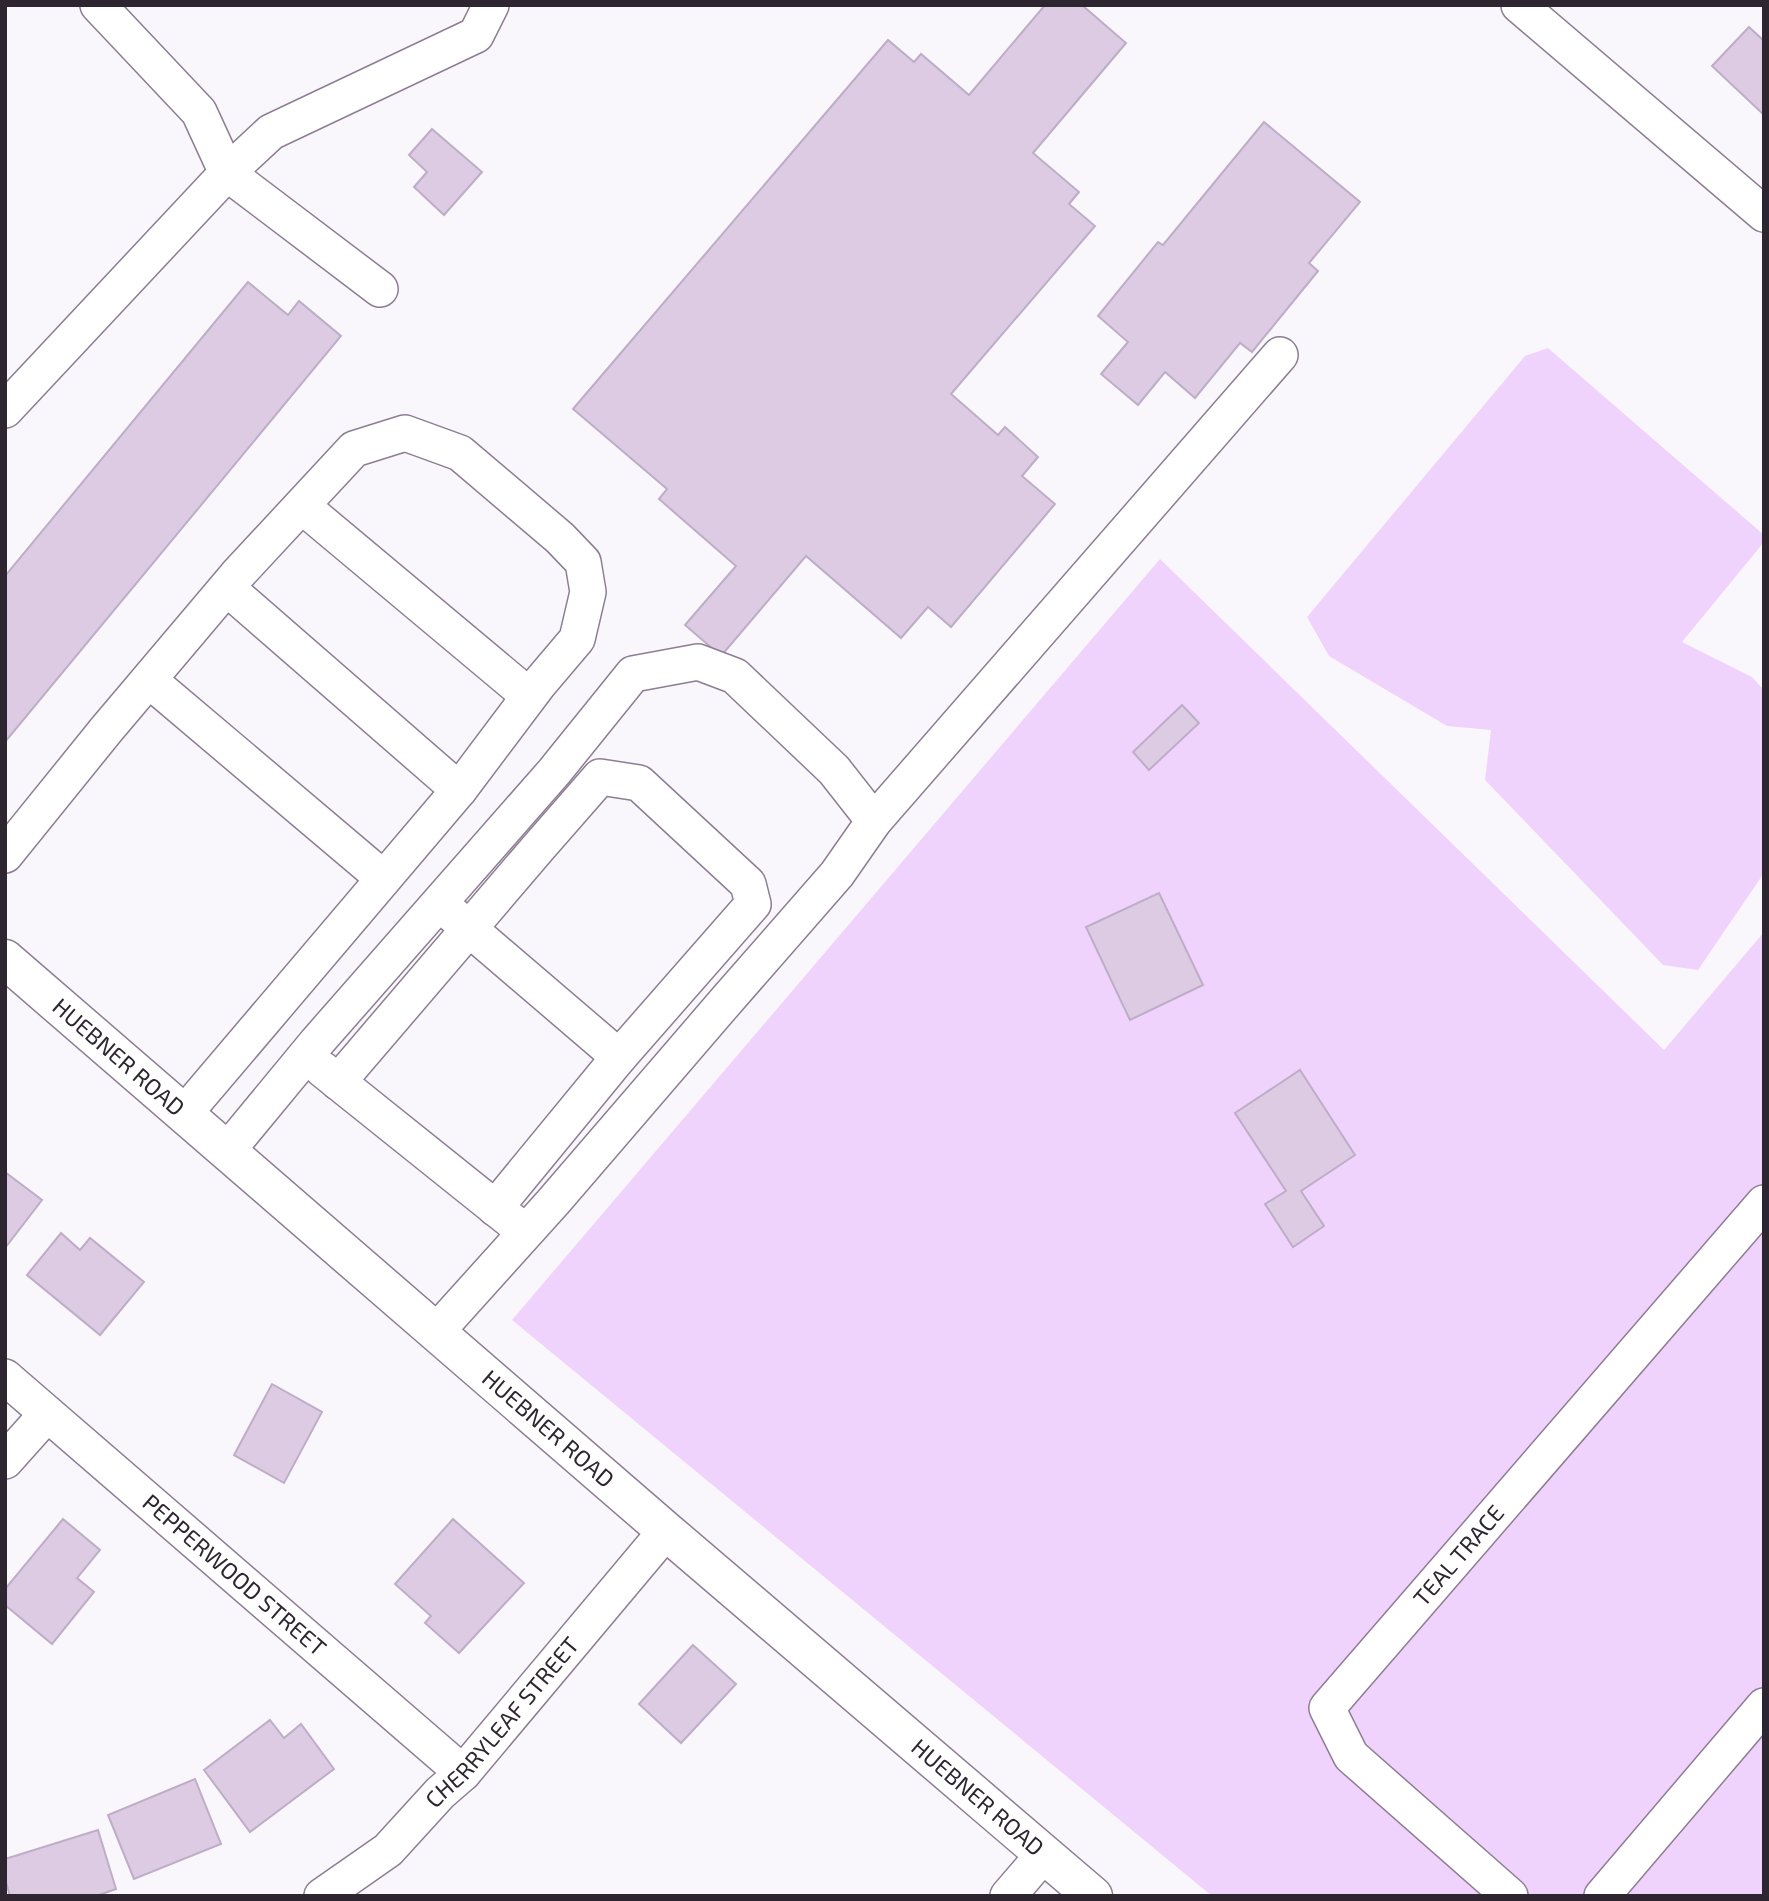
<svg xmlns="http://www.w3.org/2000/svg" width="1769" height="1901" font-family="'Exo 2',sans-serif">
  <rect width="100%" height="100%" fill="#faf7fc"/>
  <g fill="#f0d3fc">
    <path d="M1548 348 1764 535V542L1682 642 1752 677 1764 690V873L1698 970 1663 965 1485 780 1491 730 1447 726 1329 656 1307 617 1525 356Z"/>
    <path d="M1160 559 1664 1050 1764 932V1896H1212L512 1320Z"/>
  </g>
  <g fill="#ddcbe4" stroke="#beadc6" stroke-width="2">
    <path d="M1045 5H1082L1126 43 1033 153 1079 192 1069 204 1095 226 951 394 998 435 1005 427 1038 457 1022 476 1055 504 951 627 928 607 901 638 806 556 721 656 685 625 736 566 659 499 667 489 573 409 888 40 914 62 921 54 969 95Z"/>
    <path d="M1749 27 1764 41V115L1712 66Z"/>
    <path d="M1264 122 1360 202 1309 263 1318 271 1252 352 1240 343 1195 398 1165 372 1138 405 1101 374 1128 342 1098 316 1158 242 1163 245Z"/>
    <path d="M432 129 482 172 444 215 414 187 427 172 409 155Z"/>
    <path d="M248 282 288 315 299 301 341 336 5 742V576Z"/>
    <path d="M1182 705 1199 723 1149 770 1133 752Z"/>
    <path d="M1159 893 1203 985 1130 1020 1086 927Z"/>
    <path d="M1300 1070 1355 1155 1301 1191 1324 1226 1293 1247 1265 1204 1286 1191 1235 1113Z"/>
    <path d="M5 1172 42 1200 5 1248Z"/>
    <path d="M61 1233 80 1250 90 1238 144 1282 100 1335 27 1275Z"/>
    <path d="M272 1384 322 1412 284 1483 234 1455Z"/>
    <path d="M63 1519 100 1550 77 1578 94 1592 52 1644 5 1605V1589Z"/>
    <path d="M453 1519 524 1583 459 1653 425 1623 431 1616 395 1584Z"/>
    <path d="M693 1645 736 1684 681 1743 639 1704Z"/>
    <path d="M270 1720 284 1738 301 1724 334 1769 250 1832 204 1770Z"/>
    <path d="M195 1779 221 1844 134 1879 108 1815Z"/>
    <path d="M98 1830 116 1889 96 1896H10L5 1879V1859Z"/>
  </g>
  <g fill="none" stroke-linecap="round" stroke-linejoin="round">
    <defs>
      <g id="minor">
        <path d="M98 5 199 112 227 173 380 289"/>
        <path d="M1519 5 1764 214"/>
        <path d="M5 410 227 173 271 132 476 35 491 5"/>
        <path d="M302 506 529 696"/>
        <path d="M227 588 459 790"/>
        <path d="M149 680 383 878"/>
        <path d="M5 855 106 730 237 575 354 449 405 433 460 453 560 538 583 562 588 592 577 639 538 685 459 790 184 1114"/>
        <path d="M452 914 619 1057 495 1208"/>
        <path d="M322 1069 513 1222"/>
        <path d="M338 1082 538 848 600 777 639 783 748 884 753 904 619 1057"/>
        <path d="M227 1151 317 1042 554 772 633 674 698 662 735 676 834 770 874 821"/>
        <path d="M436 1332 554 1201 726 1001 837 874 874 821 1280 355"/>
        <path id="s1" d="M5 1377 463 1773"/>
        <path d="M5 1461 47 1414"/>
        <path id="s2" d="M322 1896 388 1850 440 1793 463 1773 666 1531"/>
        <path d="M1008 1896 1044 1854"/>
        <path id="s3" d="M1510 1896 1351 1756 1327 1708 1764 1203"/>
        <path d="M1602 1896 1764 1706"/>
      </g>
      <g id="major">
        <path id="s4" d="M5 959 666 1531 1093 1896"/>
      </g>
    </defs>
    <use href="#minor" stroke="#8d7d94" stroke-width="38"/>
    <use href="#major" stroke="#8d7d94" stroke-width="41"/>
    <use href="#minor" stroke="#fff" stroke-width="35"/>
    <use href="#major" stroke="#fff" stroke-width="38"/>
  </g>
  <g text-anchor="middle" stroke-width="7" stroke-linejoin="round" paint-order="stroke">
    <g font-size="23" fill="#2d2630" stroke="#faf7fc">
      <text dy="8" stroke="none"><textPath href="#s4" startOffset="150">HUEBNER ROAD</textPath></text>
      <text dy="8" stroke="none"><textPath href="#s4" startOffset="718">HUEBNER ROAD</textPath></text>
      <text dy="8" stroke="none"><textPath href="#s3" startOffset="467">TEAL TRACE</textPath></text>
      <text dy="8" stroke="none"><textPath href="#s1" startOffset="303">PEPPERWOOD STREET</textPath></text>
      <text dy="8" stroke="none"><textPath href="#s2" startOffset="252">CHERRYLEAF STREET</textPath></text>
      <text dy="8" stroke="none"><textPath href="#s4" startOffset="1284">HUEBNER ROAD</textPath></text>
    </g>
  </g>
  <rect width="1769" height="1901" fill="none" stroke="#2d2630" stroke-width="14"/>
</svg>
